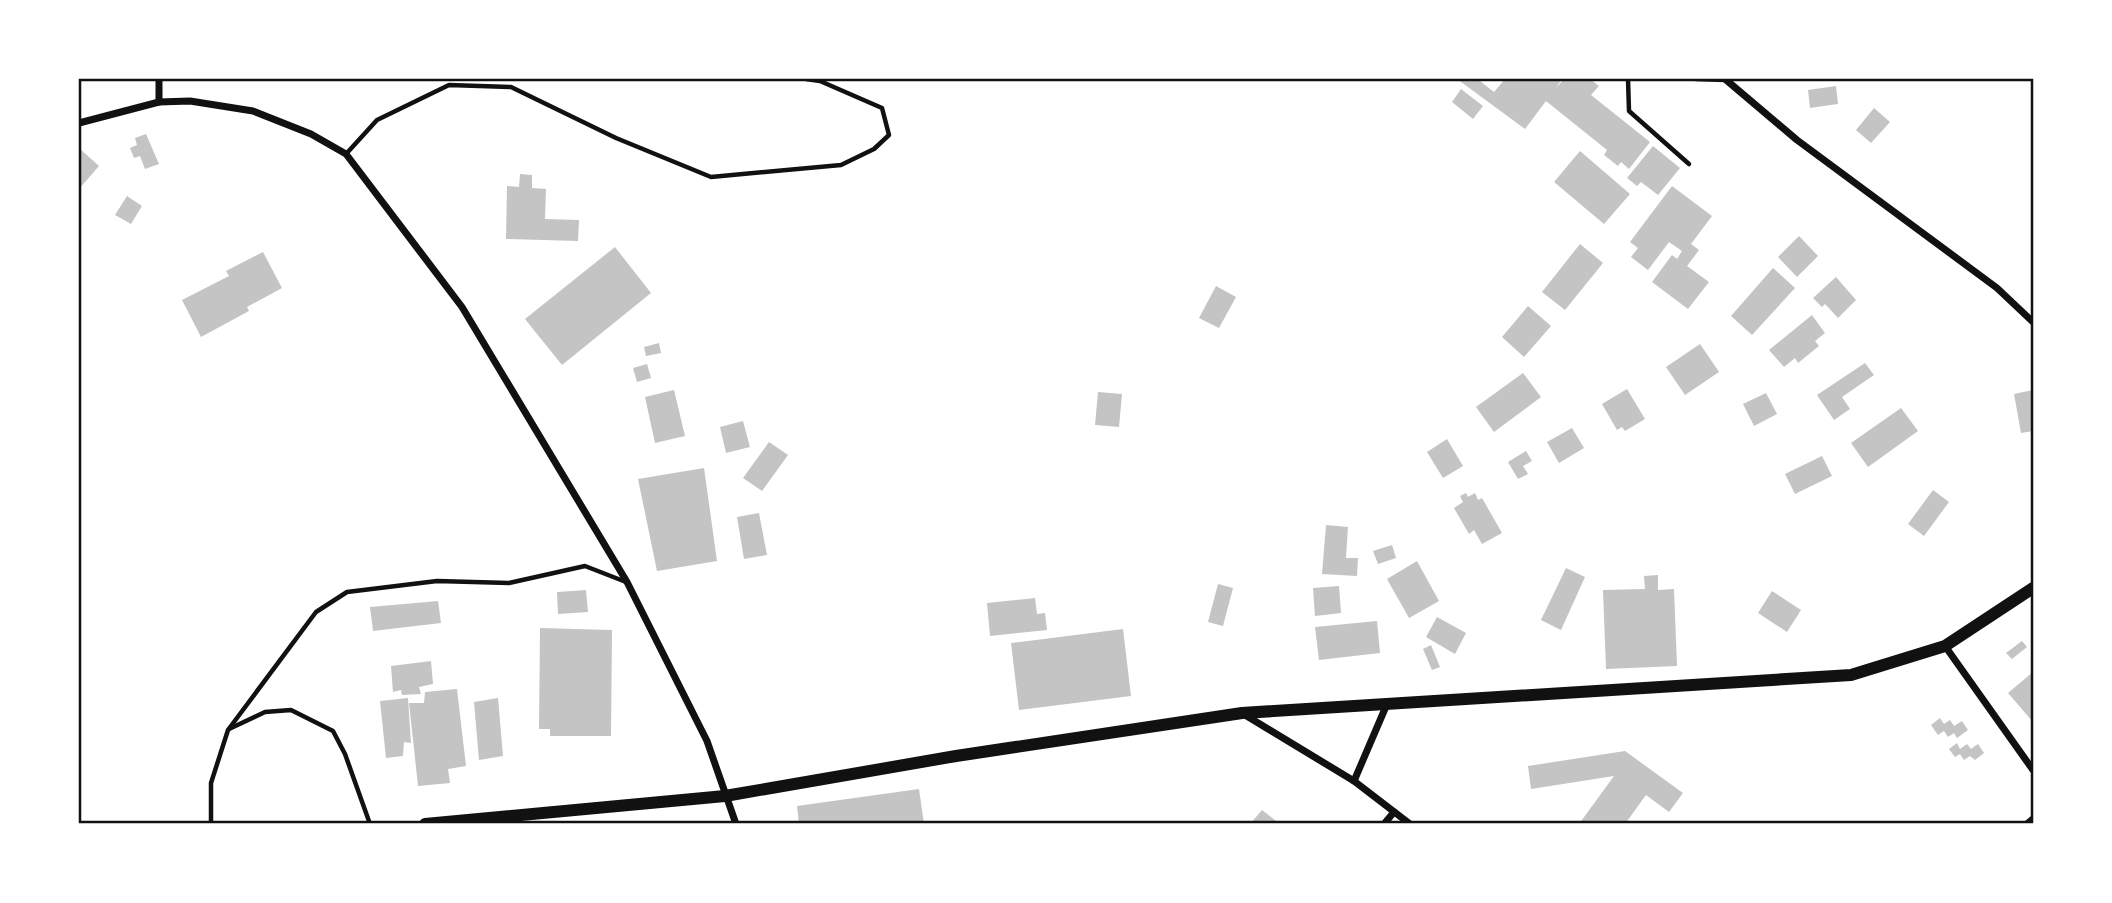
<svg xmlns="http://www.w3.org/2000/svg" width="2112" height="903" font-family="Cabin,sans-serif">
  <rect width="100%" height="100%" fill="#fff"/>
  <g fill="#c4c4c4">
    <path d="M1457 79H1482L1480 81 1494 92 1505 79H1562L1556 88 1564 79H1590L1599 86 1591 95 1650 142 1629 169 1621 162 1618 166 1604 155 1607 150 1546 101 1525 129Z"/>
    <path d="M1836 86 1838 104 1810 108 1808 90Z"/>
    <path d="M1461 89 1483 106 1473 119 1452 102Z"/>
    <path d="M1874 108 1890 122 1871 143 1856 130Z"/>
    <path d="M146 134 159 164 145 169 140 156 134 158 130 148 137 145 135 138Z"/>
    <path d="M1653 146 1680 168 1658 195 1641 182 1637 186 1627 178Z"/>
    <path d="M79 148 99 166 79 189Z"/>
    <path d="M1580 151 1630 194 1604 224 1554 182Z"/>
    <path d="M520 174 532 175V188L546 189 545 219 579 220 578 241 506 239 507 186 519 187Z"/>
    <path d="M1672 186 1712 216 1691 244 1699 250 1687 266 1709 282 1688 309 1652 282 1672 255 1677 259 1682 251 1669 242 1648 270 1631 257 1638 248 1630 242Z"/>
    <path d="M127 196 142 206 131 224 115 215Z"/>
    <path d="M1799 236 1818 256 1797 277 1778 257Z"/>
    <path d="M1580 244 1603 263 1565 310 1542 292Z"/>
    <path d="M615 247 651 293 562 365 525 319Z"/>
    <path d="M263 252 282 288 247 307 249 311 201 337 182 300 229 276 226 271Z"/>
    <path d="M1773 268 1795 288 1752 335 1731 316Z"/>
    <path d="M1836 277 1856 300 1838 318 1825 304 1822 307 1813 298Z"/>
    <path d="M1216 286 1236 297 1219 328 1199 318Z"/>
    <path d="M1528 306 1551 326 1524 357 1502 337Z"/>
    <path d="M1812 315 1825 333 1815 341 1819 346 1798 363 1795 358 1784 367 1769 350Z"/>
    <path d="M659 343 661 353 646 356 644 347Z"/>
    <path d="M1700 344 1719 372 1685 395 1666 367Z"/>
    <path d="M1865 363 1874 375 1842 397 1850 409 1834 420 1817 395Z"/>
    <path d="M647 364 651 378 637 382 633 368Z"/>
    <path d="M1523 373 1541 397 1494 432 1476 407Z"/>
    <path d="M1627 389 1645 419 1625 431 1622 427 1617 430 1602 404Z"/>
    <path d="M674 390 685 436 655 443 645 397Z"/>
    <path d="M2033 390V431L2021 433 2014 394Z"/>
    <path d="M1098 392 1122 394 1119 427 1095 425Z"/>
    <path d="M1766 393 1777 414 1754 426 1743 404Z"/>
    <path d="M1901 408 1918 431 1868 467 1851 443Z"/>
    <path d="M743 421 750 447 726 453 720 427Z"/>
    <path d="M1572 428 1584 448 1559 463 1547 442Z"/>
    <path d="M1447 439 1463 466 1443 478 1427 452Z"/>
    <path d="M769 442 788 455 762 491 743 478Z"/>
    <path d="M1526 451 1532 461 1523 466 1528 474 1518 479 1508 462Z"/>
    <path d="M1822 456 1832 476 1795 494 1785 474Z"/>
    <path d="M704 468 717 561 657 571 638 479Z"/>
    <path d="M1933 490 1949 502 1924 536 1908 524Z"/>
    <path d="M1466 493 1468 497 1475 493 1478 500 1482 498 1502 533 1482 544 1474 530 1469 534 1454 508 1463 502 1460 496Z"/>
    <path d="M759 513 767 555 744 559 737 517Z"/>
    <path d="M1326 525 1348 527 1346 558H1358L1357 576 1322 574Z"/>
    <path d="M1392 545 1396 558 1378 564 1373 551Z"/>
    <path d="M1417 561 1439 601 1409 618 1387 579Z"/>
    <path d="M1566 568 1585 577 1561 630 1541 620Z"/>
    <path d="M1658 575V590L1674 589 1677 666 1606 669 1603 590 1645 589 1644 576Z"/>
    <path d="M1218 584 1233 588 1223 626 1208 622Z"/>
    <path d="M1339 586 1341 613 1315 616 1313 588Z"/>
    <path d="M586 590 588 612 558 614 557 592Z"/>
    <path d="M1772 591 1801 610 1787 632 1758 613Z"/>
    <path d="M1035 598 1037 614 1045 613 1047 630 990 636 987 603Z"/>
    <path d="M438 601 441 623 373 631 370 607Z"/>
    <path d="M1437 617 1466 633 1455 654 1426 637Z"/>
    <path d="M1377 621 1380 653 1319 660 1315 627Z"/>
    <path d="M540 628 612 630 611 736H550V729H539Z"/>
    <path d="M1123 629 1131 696 1019 710 1011 643Z"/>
    <path d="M2022 641 2027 647 2012 659 2006 653Z"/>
    <path d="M1431 645 1440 667 1432 670 1423 649Z"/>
    <path d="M431 661 433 684 419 687 421 694 402 695 401 690 393 692 391 666Z"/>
    <path d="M2033 672V722L2008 693Z"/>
    <path d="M457 689 466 766 448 769 450 783 418 786 409 703H424L425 692Z"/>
    <path d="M408 698 411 743 404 742 403 756 386 758 380 701Z"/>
    <path d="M498 698 503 756 479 760 474 702Z"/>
    <path d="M1940 718 1944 724 1950 720 1954 726 1962 721 1968 730 1957 738 1954 733 1948 737 1944 731 1938 735 1931 725Z"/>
    <path d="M1957 743 1960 749 1967 744 1971 749 1978 744 1984 753 1975 760 1970 756 1964 760 1960 754 1955 757 1949 749Z"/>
    <path d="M1625 751 1683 793 1669 812 1646 795 1625 824H1579L1614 776 1531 789 1528 766Z"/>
    <path d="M919 789 924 824H799L797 806Z"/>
    <path d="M1262 810 1280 824H1250Z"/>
  </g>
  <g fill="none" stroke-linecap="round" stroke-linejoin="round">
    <g stroke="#111" stroke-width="4.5">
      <path d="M1628 79 1629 111 1689 164"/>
      <path d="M1696 79 1725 80"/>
      <path d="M346 154 377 120 449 85 511 87 616 138 711 177 841 165 874 149 889 135 882 108 820 81 806 79"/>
      <path d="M229 729 265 712 291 710 333 731 345 754 370 824"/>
      <path d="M211 824V783L228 730 316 612 347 592 437 581 509 583 585 566 626 582"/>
    </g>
    <g stroke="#111" stroke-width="7">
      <path d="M1725 79 1797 140 1997 288 2033 322"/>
      <path d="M159 102V79"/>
      <path d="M79 123 159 102 190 101 253 111 311 134 346 154 462 307 627 582 707 741 736 824"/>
      <path d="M1945 646 2033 770"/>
      <path d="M1245 715 1354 781 1410 824"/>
      <path d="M1354 781 1387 704"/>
      <path d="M1384 824 1394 812"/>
      <path d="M2027 824 2033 819"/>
    </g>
    <path stroke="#111" stroke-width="12" d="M425 824 725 796 956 756 1242 713 1851 675 1945 646 2033 588"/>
  </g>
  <rect width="2112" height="903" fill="none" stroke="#ffffff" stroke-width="161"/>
  <rect x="80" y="80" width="1952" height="742" fill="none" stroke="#111" stroke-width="2.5"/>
</svg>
